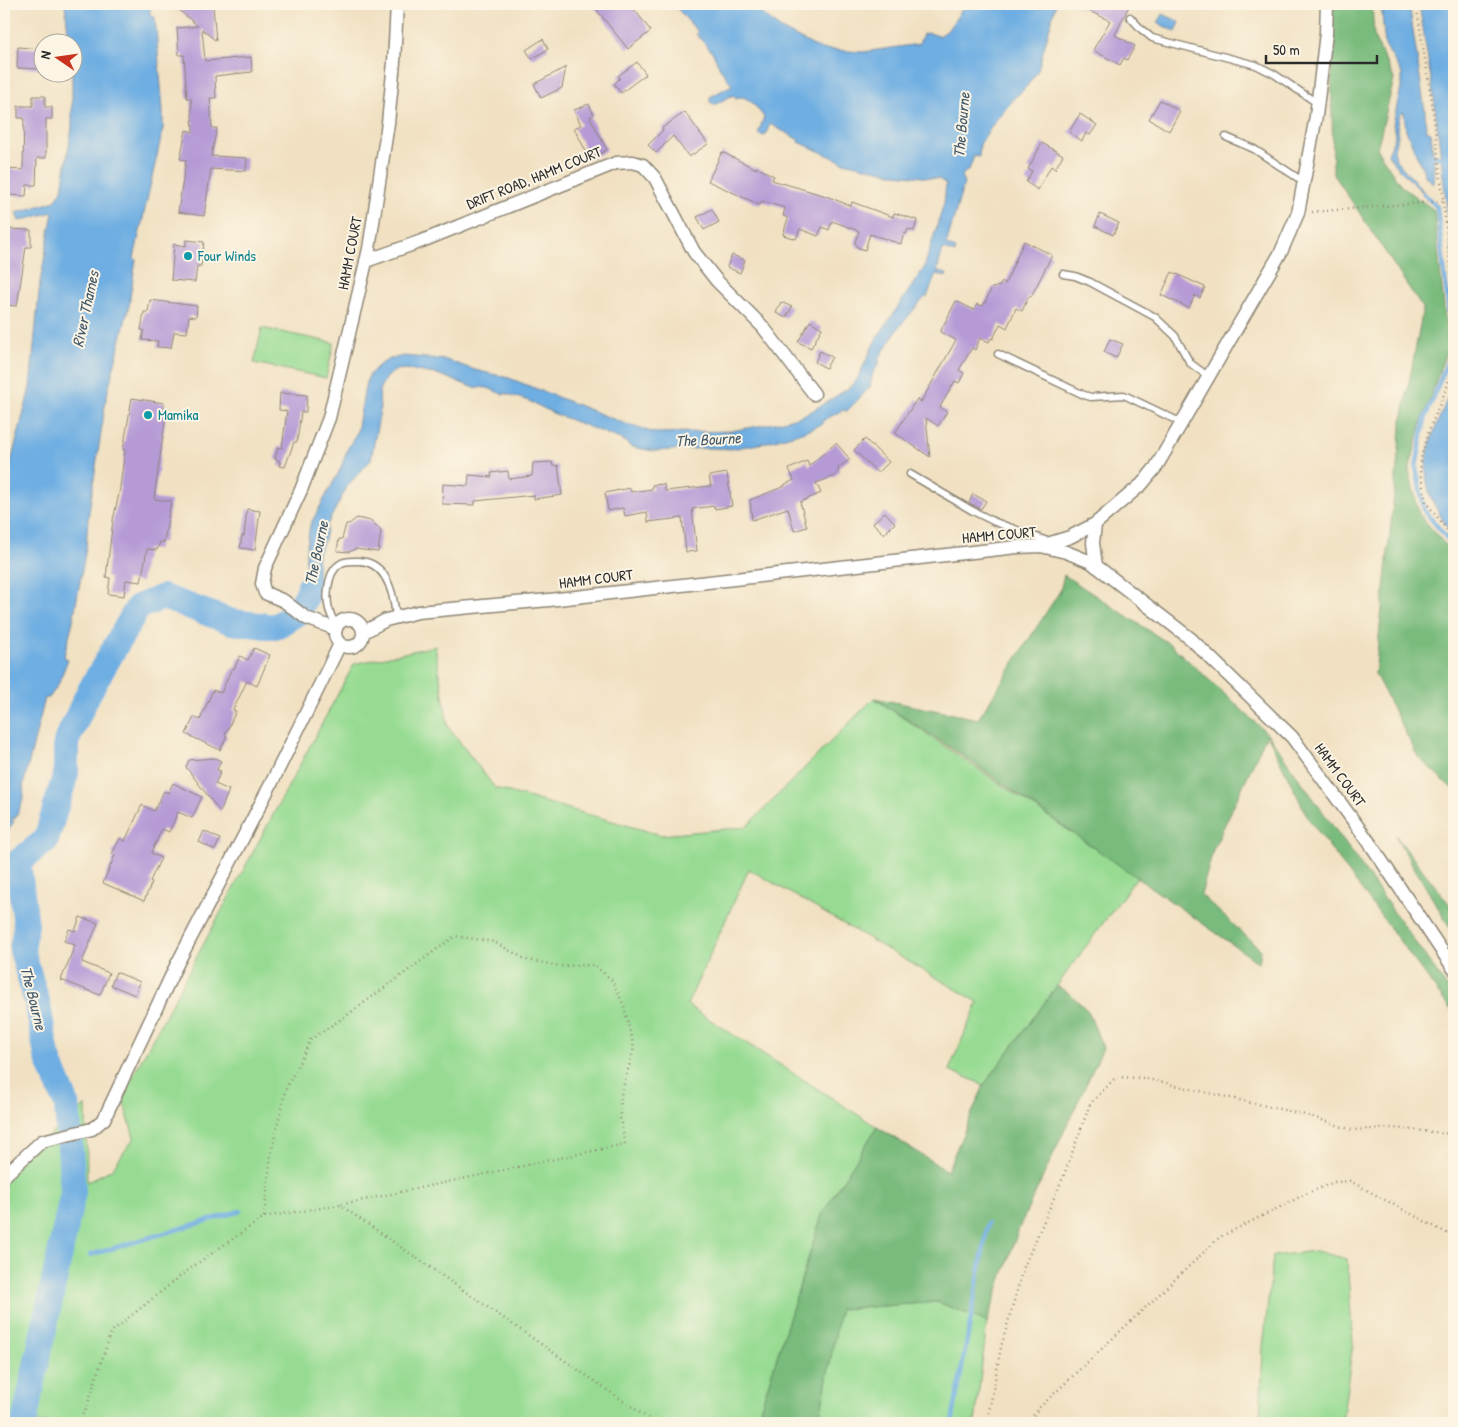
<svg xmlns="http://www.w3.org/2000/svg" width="1458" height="1427" font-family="'Patrick Hand',sans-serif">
  <rect width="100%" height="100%" fill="#fcf5e5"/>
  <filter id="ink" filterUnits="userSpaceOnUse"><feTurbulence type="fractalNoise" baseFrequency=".02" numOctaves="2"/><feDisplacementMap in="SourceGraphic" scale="10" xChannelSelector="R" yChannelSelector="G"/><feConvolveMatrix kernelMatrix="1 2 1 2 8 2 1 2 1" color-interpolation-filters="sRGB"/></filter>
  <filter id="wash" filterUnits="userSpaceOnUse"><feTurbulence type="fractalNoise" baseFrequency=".0096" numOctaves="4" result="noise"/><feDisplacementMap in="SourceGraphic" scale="20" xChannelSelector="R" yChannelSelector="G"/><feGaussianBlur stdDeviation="1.12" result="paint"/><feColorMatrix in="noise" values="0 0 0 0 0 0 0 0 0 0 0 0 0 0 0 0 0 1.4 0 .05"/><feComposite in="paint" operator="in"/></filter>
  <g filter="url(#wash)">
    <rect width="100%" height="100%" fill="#f1e1c2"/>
    <g fill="#97db93" stroke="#61835f">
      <path d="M262 328 334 343 326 378 254 363Z"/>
      <path d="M435 646 448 727 495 788 661 835 746 827 874 698 1137 877 984 1085 949 1070 978 1002 749 869 687 1005 877 1127 823 1212 756 1423H4V1175L42 1141 86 1105 87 1182 112 1169 134 1138 122 1096 354 664Z"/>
      <path d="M1316 1251 1347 1259 1353 1343 1342 1423H1260L1263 1347 1273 1256Z"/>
      <path d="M938 1302 987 1322 975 1423H815L820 1415 840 1309Z"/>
    </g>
    <g fill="#79bb7d" stroke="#527354">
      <path d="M1334 4H1372L1374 37 1394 79 1377 149 1402 187 1434 210 1448 347 1422 421 1409 471 1419 514 1454 555V790L1418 757 1375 674 1402 420 1423 309 1333 173 1331 46Z"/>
      <path d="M1064 575 1171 645 1267 733 1454 997V1014L1308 818 1267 734 1213 850 1201 895 1261 950 1259 963 960 754 874 698 978 719 1060 591Z"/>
      <path d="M1395 835 1454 910V935Z"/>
      <path d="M1057 986 1070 994 1088 1011 1103 1048 1019 1228 987 1322 938 1302 840 1309 820 1416 815 1423H756L823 1212 877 1127 947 1171 984 1085Z"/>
    </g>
    <g fill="#6eaee2" stroke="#4c6c86">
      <path d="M65 4H153L150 7V15L155 17 163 110V129L134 258 136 260 130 297V302L106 399 88 519 86 548 73 621 65 652 64 657 68 659 58 685 49 698H45L23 786 24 798 15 819 12 818 11 820 14 821C11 827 5 833 4 838V489L30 388 40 282 53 212 19 221 16 213 55 201 62 190 72 127V42L68 32Z"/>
      <path d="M673 4H750L781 29 820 49 863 52 919 44 923 34 929 33 939 36 947 31 966 4H1056L1038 70 1027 86 1011 101 993 124 980 144 979 157 974 156 969 170 965 172 961 177 964 183 946 245 956 249 955 253 943 249 937 271 947 274 946 277 936 274 927 297H925L899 327 879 358V365L873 372 870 387 847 411 843 410 822 421 823 424 799 433 764 443 731 449 710 448 654 451 631 447 623 440 555 414 529 401 504 393V395L488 388 472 387 440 375 406 369 396 370 386 377 379 390 380 410 371 460 348 485 327 525 324 541 318 553 317 577 314 589 309 606 302 614 293 607 299 599 305 579 306 551 310 525 340 470 348 448 357 432 366 382 370 374 379 365 390 359 404 356 446 360 475 370 509 378 626 424 655 433 731 431 775 423 801 416 812 411 849 388 858 378 875 341 924 268 944 203 946 184 939 179 896 174 843 162 799 142V140L770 124 765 136 758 134 764 117C757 109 748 93 736 98L733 95 714 105 710 102V97L732 85 720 68 713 53 696 34 698 32Z"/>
      <path d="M1381 4H1408L1410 10 1425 112 1426 130 1431 132 1434 166 1433 183 1426 177 1406 130 1404 112 1400 114 1397 128 1398 136 1394 148 1396 160 1424 192V194L1395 165 1388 154 1395 136 1393 124 1402 83V74L1385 45Z"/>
      <path d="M1419 4H1454V270L1434 98Z"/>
      <path d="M1163 14 1180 22 1176 32 1158 23Z"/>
      <path d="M1454 380V535C1448 529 1443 521 1439 513 1409 465 1439 426 1454 380Z"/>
    </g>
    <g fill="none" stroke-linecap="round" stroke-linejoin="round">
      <g stroke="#6eaee2" stroke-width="4.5">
        <path d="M1428 156H1454"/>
        <path d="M1424 194 1437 207 1453 347 1425 419 1416 467 1424 510 1454 547"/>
        <path d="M90 1255 240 1211"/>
        <path d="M952 1423 988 1223"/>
      </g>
      <path stroke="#6eaee2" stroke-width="26" d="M24 1423 73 1192 67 1105 47 1056 38 1006 22 950 26 925 18 862 46 840 66 773V742L88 694 138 607 163 597 232 622 275 627 297 613 309 591 310 585"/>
    </g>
    <g id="blocks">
      <g fill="#b59ad6">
        <path d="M172 4H209V6H213L216 41 202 29 205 61 251 57 252 72 215 76 216 98H210L212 128H217L211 156 247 158 246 171 211 169 204 216 178 212 186 160 180 159 186 130 193 132 191 98H187L184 55H179L177 28 198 26Z"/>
        <path d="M592 4H630L651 31 628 49Z"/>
        <path d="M1075 4H1130L1115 35 1135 46 1127 60 1124 58 1120 65 1093 50 1110 21Z"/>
        <path d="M543 39 548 49 532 59 526 50Z"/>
        <path d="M18 47 42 49V69L17 68Z"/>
        <path d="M637 62 646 74 621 93 614 84 620 78 618 76Z"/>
        <path d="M566 67 562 88 541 98 534 84Z"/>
        <path d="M33 96H45V107H52V119H46V158H37L36 185H27L26 196 8 195V187H5V169L23 170 24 118H18V106H33Z"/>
        <path d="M1160 100 1180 111 1169 131 1149 119Z"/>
        <path d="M589 104 594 115 590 117 607 150 590 159 574 128 581 125 574 110Z"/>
        <path d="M685 112 708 144 689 157 673 136 656 153 648 145 663 130 662 128Z"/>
        <path d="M1080 114 1097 125 1090 135 1086 133 1082 141 1069 132Z"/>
        <path d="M1042 143 1063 155 1055 169 1051 166 1038 190 1026 182 1032 171 1028 169Z"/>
        <path d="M722 152 756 169V167L774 176 772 180 826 196 851 206 852 202 893 217 894 213 917 220 914 231 908 229 906 234 904 233 901 244 870 234 865 250 857 247 855 242 859 231 832 221 829 230 822 227 818 236 800 229 796 239 783 235 788 218 783 216 785 208 762 201 760 205 708 181Z"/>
        <path d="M712 209 719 222 704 230 697 217Z"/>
        <path d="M1100 214 1119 223 1113 235 1095 226Z"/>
        <path d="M4 229 31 230V247H26L17 306 4 305Z"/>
        <path d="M186 240 204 242 201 266H197L195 282 171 280 174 244 186 246Z"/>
        <path d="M1024 241 1052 255 1031 297 1029 296 1022 311 1016 308 1007 328 1000 324 993 339 991 338 989 342 980 338 975 350 972 348 959 370 964 373 959 383 955 381 940 407 947 412 938 426 926 418 930 457 895 433 917 399 921 402 956 340 940 332 956 301 974 310 977 304 983 306 992 288 1000 286 1002 282 1005 284Z"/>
        <path d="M732 255 745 260 740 273 727 267Z"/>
        <path d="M1172 272 1205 287 1200 298 1195 295 1189 308 1161 295Z"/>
        <path d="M150 300 197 306 196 317 189 316 187 333 174 332 171 348 157 347 158 341 142 340 144 330H141L144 312H148Z"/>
        <path d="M781 302 792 307 786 318 776 313Z"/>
        <path d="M810 321 822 328 811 348 798 342Z"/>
        <path d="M1110 339 1123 344 1116 358 1104 352Z"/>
        <path d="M820 351 832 357 826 368 815 362Z"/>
        <path d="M280 393 307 395 306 412H301L297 442H294L285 467 279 466 280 461 275 459 278 447 282 448 287 411 279 410Z"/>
        <path d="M132 398 164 403V408H167L154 499 171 501 164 542H160L157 550 147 549 141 582 126 580 124 596 108 594 110 578 106 577 113 520 119 494 125 450H123Z"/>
        <path d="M865 439 889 462 878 473 854 450Z"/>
        <path d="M836 443 850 459 838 468 839 471 835 476 816 483 821 493 800 502 807 527 794 531 788 508 752 520 750 500 785 486 784 485 794 480 789 469 807 461 809 466Z"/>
        <path d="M552 462 553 466 558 465 562 495 534 499V495L475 501V505L442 504 443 484 468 486 469 475 492 477 491 473 508 471 509 479 532 476 533 463Z"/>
        <path d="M727 473 732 506 715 509 714 506 692 509 697 551 686 552 682 518 648 522 647 512 625 516 623 508 608 511 605 493 630 488 631 492 652 489V485L664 484 665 491 711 486 709 476Z"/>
        <path d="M973 494 986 501 981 509 969 503Z"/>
        <path d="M247 509 260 511 255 550 240 548 242 536H244Z"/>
        <path d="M885 512 895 523 884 534 873 523Z"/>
        <path d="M357 518 372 521 381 531 378 552 355 549 349 552 337 551 339 539H342L346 524H349Z"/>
        <path d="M254 648 270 655 257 686 247 681 233 710 236 711 225 735 227 736 220 750 186 734 194 717 200 720 213 690 221 693 232 668 234 669 240 656 248 660Z"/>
        <path d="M215 758 221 761 217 770 221 771 215 784 229 790 220 812 186 767 189 760Z"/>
        <path d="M173 783 202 797 192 818 178 812 169 832 162 829 151 853 161 858 150 881 152 882 144 901 103 883 115 855 112 854 120 838 125 841 142 805 154 811 164 791 168 793Z"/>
        <path d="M204 831 220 839 215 850 199 842Z"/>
        <path d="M80 917 98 923 82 962 109 973 100 995 61 980 75 945 64 941 69 929 75 931Z"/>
        <path d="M116 972 140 982 135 995 111 985Z"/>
      </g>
    </g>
  </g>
  <g filter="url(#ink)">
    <use href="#blocks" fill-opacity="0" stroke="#8e8676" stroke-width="1"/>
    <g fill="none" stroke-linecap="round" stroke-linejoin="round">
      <defs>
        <g id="lane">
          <path d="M1130 17 1141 29 1152 38 1256 65 1274 74 1317 103"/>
          <path d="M1226 137 1254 149 1304 182"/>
          <path d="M1063 274 1075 276 1090 282 1155 317 1175 336 1190 363 1209 377"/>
          <path d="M998 354 1084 395 1091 397 1124 395 1182 423"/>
          <path d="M910 474 973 511 995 522 1050 542"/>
          <path d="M338 625C335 622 332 619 331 615 325 602 326 573 340 564 345 560 353 561 359 561 387 562 394 595 396 618"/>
        </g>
        <g id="street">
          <path d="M366 261 422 241 616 163 633 162 643 165 655 178 694 252 717 281 763 327 814 394"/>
          <path d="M1095 524 1093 543 1096 566"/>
          <path d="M1041 546 1070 537 1095 524 1142 484 1156 467 1281 252 1298 213 1316 116 1326 33 1327 4"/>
          <circle cx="349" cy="633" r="14"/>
          <path d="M336 629 306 618 284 601 265 593 262 584 265 568 301 490 329 418 369 249 388 123 394 62 397 4"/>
          <path d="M364 632 386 620 418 612 549 600 1017 547 1041 546 1066 552 1091 562 1191 639 1292 737 1369 842 1454 969"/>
          <path d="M4 1176 42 1141 92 1129 104 1119 176 966 272 782 340 644"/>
        </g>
      </defs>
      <use href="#lane" stroke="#8e8676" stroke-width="9"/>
      <use href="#street" stroke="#8e8676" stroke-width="15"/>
      <g stroke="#8e8676" stroke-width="2.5" stroke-dasharray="1 4" stroke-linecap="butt">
        <path d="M1416 4 1432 102 1454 295"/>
        <path d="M1312 212 1443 201"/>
        <path d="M1454 362 1447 387 1430 428 1422 454 1420 471 1426 502 1454 539"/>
        <path d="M264 1217 271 1153 285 1091 311 1039 346 1016 455 936 494 942 527 960 560 966 594 965 612 980 624 1006 634 1048 621 1095 620 1118 625 1144 340 1205"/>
        <path d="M4 1300 9 1312 4 1380"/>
        <path d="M77 1423 86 1409 111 1332 188 1270 264 1217 340 1205 655 1423"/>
        <path d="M987 1423 1001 1347 1023 1269 1064 1175 1090 1104 1116 1077 1143 1078 1310 1116 1352 1130 1393 1128 1454 1134"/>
        <path d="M1027 1423 1040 1407 1220 1237 1312 1191 1335 1182 1350 1181 1454 1237"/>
      </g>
      <use href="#lane" stroke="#fff" stroke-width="6"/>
      <use href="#street" stroke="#fff" stroke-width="12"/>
    </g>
  </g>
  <g fill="#0f9aa8" stroke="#fcf5e5" stroke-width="2">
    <circle cx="188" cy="256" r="5"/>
    <circle cx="148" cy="415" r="5"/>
  </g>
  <g text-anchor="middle" stroke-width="4" stroke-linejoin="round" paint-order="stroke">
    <g font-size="15" fill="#2b2b2b" stroke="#fcf5e5">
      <text transform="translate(534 178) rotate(-22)" y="5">DRIFT ROAD, HAMM COURT</text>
      <text transform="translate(350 253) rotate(-79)" y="5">HAMM COURT</text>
      <text transform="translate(999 535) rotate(-5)" y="5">HAMM COURT</text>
      <text transform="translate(596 579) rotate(-7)" y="5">HAMM COURT</text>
      <text transform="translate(1340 775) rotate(54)" y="5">HAMM COURT</text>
    </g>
    <g font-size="15" fill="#0d838f" stroke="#fcf5e5" text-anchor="start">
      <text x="198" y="261">Four Winds</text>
      <text x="158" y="420">Mamika</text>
    </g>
    <g font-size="16" font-style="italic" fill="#42596b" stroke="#fcf5e5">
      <text transform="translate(961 125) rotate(-85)" y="6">The Bourne</text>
      <text transform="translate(85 309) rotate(-78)" y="6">River Thames</text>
      <text transform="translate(708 439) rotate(-3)" y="6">The Bourne</text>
      <text transform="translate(316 553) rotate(-78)" y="6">The Bourne</text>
      <text transform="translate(34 998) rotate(76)" y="6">The Bourne</text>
    </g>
  </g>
  <rect width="1458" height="1427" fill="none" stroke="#fcf5e5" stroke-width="20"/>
  <g transform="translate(58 58) rotate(283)"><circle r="24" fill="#fcf5e5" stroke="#a8a49b"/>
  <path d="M0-4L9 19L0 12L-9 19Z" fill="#c8321e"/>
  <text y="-8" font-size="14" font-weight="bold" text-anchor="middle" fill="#2b2b2b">N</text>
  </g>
  <path d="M1266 55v8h111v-8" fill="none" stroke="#2b2b2b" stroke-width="2.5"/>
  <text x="1273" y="55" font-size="15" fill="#2b2b2b" stroke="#fcf5e5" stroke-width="4" paint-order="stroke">50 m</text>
</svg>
